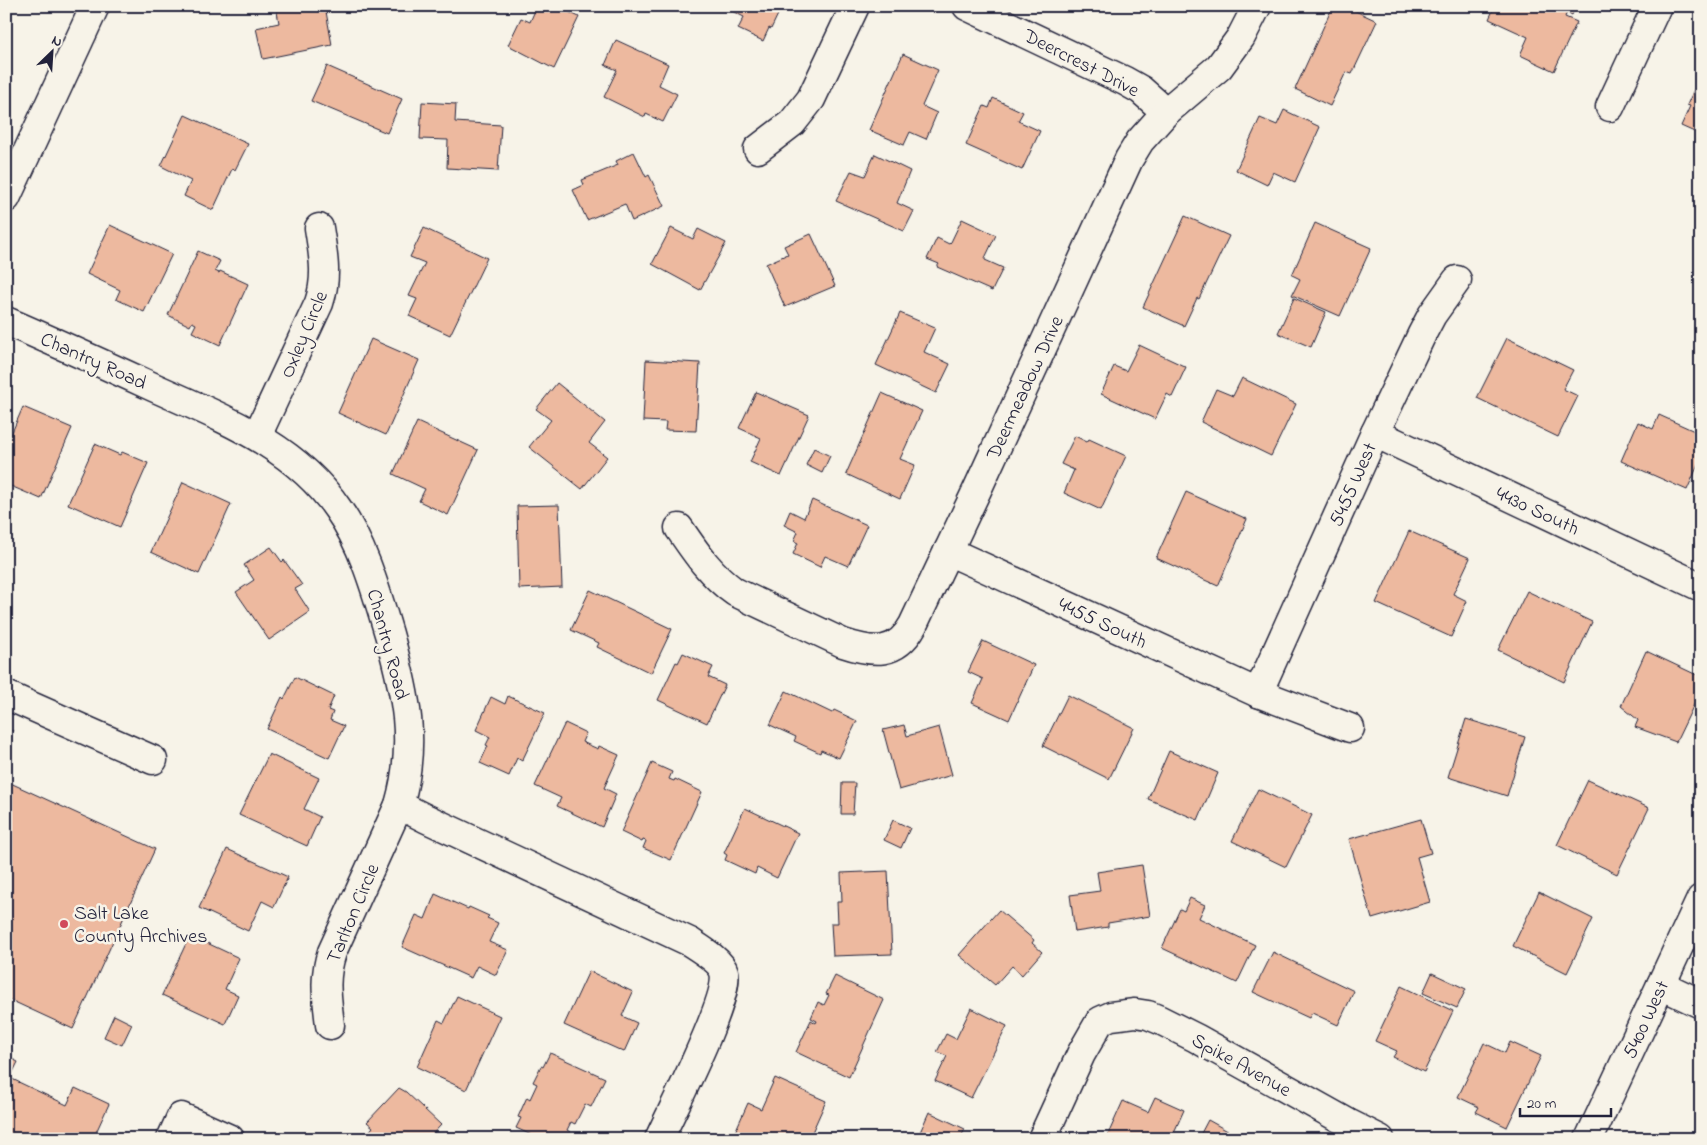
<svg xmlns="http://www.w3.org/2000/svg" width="1707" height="1145" font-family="'Indie Flower',sans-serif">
  <rect width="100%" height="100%" fill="#f7f3e8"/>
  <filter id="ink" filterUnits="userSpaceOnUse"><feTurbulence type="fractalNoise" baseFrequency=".02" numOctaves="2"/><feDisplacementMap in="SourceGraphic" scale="10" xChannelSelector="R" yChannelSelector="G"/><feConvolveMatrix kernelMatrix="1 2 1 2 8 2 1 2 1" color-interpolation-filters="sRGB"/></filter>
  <g filter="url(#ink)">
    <g fill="#edb99f" stroke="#22223b">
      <path d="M276 6H325L332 45 263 59 256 28 279 23Z"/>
      <path d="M537 6H557L579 17 554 69 508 45 521 18 530 22Z"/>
      <path d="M722 6H782L771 29 769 28 763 41 738 29 744 17Z"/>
      <path d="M1333 6H1345L1377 21 1352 74 1346 72 1330 106 1295 89Z"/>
      <path d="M1495 6H1576L1572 15 1567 12 1565 17 1577 22 1554 71 1520 55 1528 37 1489 19Z"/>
      <path d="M616 40 668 64 659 85 677 94 663 122 646 114 645 117 604 97 617 70 605 65Z"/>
      <path d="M903 54 938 70 922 106 937 113 926 139 910 132 904 145 869 130Z"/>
      <path d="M327 66 402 99 387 133 311 101Z"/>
      <path d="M1701 74V135L1681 126 1690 106 1687 105Z"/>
      <path d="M993 98 1023 112 1018 121 1040 131 1022 170 966 145 984 106 989 108Z"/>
      <path d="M422 102 456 104 455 122 501 125 498 171 447 168 448 140 420 139Z"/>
      <path d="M1284 110 1320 127 1295 182 1273 172 1267 185 1236 170 1260 118 1277 125Z"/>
      <path d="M185 115 248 144 235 170 232 169 213 210 184 196 191 181 161 166Z"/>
      <path d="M634 152 646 177 649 175 664 206 632 221 625 204 587 220 573 190 584 185 582 180 618 165 616 161Z"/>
      <path d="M875 154 910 171 897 203 914 211 904 231 836 201 851 171 865 176Z"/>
      <path d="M1185 216 1229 236 1199 299 1197 298 1184 326 1143 307Z"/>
      <path d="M962 219 996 235 985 258V260L1003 268 992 291 937 267 939 264 927 259 937 238 949 244 951 242Z"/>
      <path d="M1315 223 1371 248 1340 316 1292 295 1300 279 1292 275Z"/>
      <path d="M110 225 172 254 144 312 116 299 120 290 87 274Z"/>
      <path d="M424 228 487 258 450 335 409 316 417 299 409 296 425 263 410 257Z"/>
      <path d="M671 228 693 239 698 229 726 243 700 290 652 264Z"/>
      <path d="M811 234 835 286 785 307 766 264 788 254 784 246Z"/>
      <path d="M198 251 220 261 215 271 219 273 220 271 248 284 220 345 192 332 196 324 192 322 190 326 168 315Z"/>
      <path d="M1294 298 1326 312 1311 347 1278 333Z"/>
      <path d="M900 313 935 328 924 352 950 364 936 393 876 365Z"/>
      <path d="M1507 338 1573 370 1563 389 1578 396 1558 437 1477 398Z"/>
      <path d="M371 339 419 360 386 435 338 413Z"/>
      <path d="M1139 345 1186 367 1172 397 1167 394 1155 419 1101 394 1114 366 1126 371Z"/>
      <path d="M646 360 700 363 696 431 665 430 666 422 643 421Z"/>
      <path d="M1242 378 1296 404 1271 456 1201 422 1216 389 1233 396Z"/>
      <path d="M557 383 605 422 589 443 607 457 582 489 529 447 551 420 536 409Z"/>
      <path d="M756 392 809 415 781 476 750 462 761 438 739 428Z"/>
      <path d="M882 393 922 411 900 459 915 465 900 499 846 474Z"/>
      <path d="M23 407 72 428 41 499 6 484V446Z"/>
      <path d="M1659 415 1701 434V458L1687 490 1621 461 1638 422 1653 429Z"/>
      <path d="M417 422 478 450 448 515 419 501 425 489 393 474Z"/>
      <path d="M1075 436 1087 442 1089 439 1126 456 1101 510 1064 493 1074 470 1061 464Z"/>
      <path d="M95 444 120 455 122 452 148 463 120 527 68 504Z"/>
      <path d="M814 448 830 456 822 473 806 465Z"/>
      <path d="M183 482 231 504 199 574 151 552Z"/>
      <path d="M1186 492 1247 519 1218 586 1156 558Z"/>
      <path d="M812 500 867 525 848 566 825 556 820 567 793 554 798 543 794 541 798 532 784 525 790 511 804 518Z"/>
      <path d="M559 505 562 587 519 589 517 506Z"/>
      <path d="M1409 531 1470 558 1453 594 1467 601 1451 637 1376 603Z"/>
      <path d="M271 547 282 562 284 560 302 585 295 589 310 612 269 640 236 592 254 580 244 565Z"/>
      <path d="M590 590 672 629 651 673 597 647 599 643 571 630Z"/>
      <path d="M1527 591 1592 622 1564 682 1498 650Z"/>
      <path d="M983 641 1034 665 1009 720 972 703 983 679 968 672Z"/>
      <path d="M1646 651 1701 677V690L1676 742 1635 727 1638 720 1621 706Z"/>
      <path d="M683 653 713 667 708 677 725 685 707 723 658 700 676 662 678 663Z"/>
      <path d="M295 677 334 696 328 710 333 712 330 720 344 726 329 758 267 729 282 697 284 699Z"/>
      <path d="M786 691 832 713 834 710 857 721 839 758 821 750 820 753 794 741 796 737 770 725Z"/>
      <path d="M1068 695 1134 728 1109 779 1043 746Z"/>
      <path d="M508 696 545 713 522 761 517 758 509 776 480 763 488 746 486 745 490 737 476 730 491 697 505 704Z"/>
      <path d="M1466 719 1525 737 1507 796 1448 777Z"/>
      <path d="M565 723 586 733 582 742 598 749 599 746 619 755 604 788 616 794 602 827 557 806 561 798 535 786Z"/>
      <path d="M904 725 907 736 939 727 952 775 899 790 883 730Z"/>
      <path d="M1169 751 1218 773 1198 820 1148 799Z"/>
      <path d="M269 754 319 778 304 809 320 817 307 846 239 815Z"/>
      <path d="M652 763 672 772 669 779 674 781 675 779 702 792 671 860 643 848 646 841 643 840 642 842 621 832Z"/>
      <path d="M1588 780 1649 808 1617 874 1557 845Z"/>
      <path d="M6 781 155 849 73 1029 6 998Z"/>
      <path d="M842 783H855L853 814H841Z"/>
      <path d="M1258 789 1312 815 1286 867 1232 841Z"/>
      <path d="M745 808 798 833 777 878 757 868 755 874 725 860 727 855 724 853Z"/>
      <path d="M1421 819 1431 853 1417 857 1430 902 1372 919 1349 839Z"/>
      <path d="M893 820 910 828 901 848 884 840Z"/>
      <path d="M227 849 288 877 274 907 262 901 248 931 199 908Z"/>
      <path d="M1142 865 1150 916 1108 923V927L1075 932 1070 895 1100 891 1097 872Z"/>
      <path d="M888 871 892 954 833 956 831 923H838L837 902H842L841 873Z"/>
      <path d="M1539 892 1593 919 1567 973 1513 946Z"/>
      <path d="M435 894 468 909 469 907 489 916 487 918 498 923 489 942 508 950 496 975 477 966 471 978 402 947 416 915 425 919Z"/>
      <path d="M1190 898 1205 905 1199 918 1255 945 1237 983 1162 948 1180 909 1184 911Z"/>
      <path d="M999 910 1034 940 1032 943 1042 952 1022 975 1012 966 995 985 959 955Z"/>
      <path d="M190 935 239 958 225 989 238 995 225 1024 162 995Z"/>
      <path d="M1273 952 1354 991 1338 1025 1312 1013 1309 1018 1253 992Z"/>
      <path d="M589 971 633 992 622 1016 637 1023 624 1052 564 1025Z"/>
      <path d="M1432 973 1466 989 1457 1008 1423 993Z"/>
      <path d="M835 976 884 1000 849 1077 796 1052 811 1020 816 1023 817 1021 811 1018 818 1002 824 1005 829 995 826 994Z"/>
      <path d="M1401 986 1453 1011 1424 1072 1393 1057 1397 1051 1375 1041Z"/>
      <path d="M457 996 500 1016 466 1090 417 1067 438 1020 444 1023Z"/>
      <path d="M971 1008 1007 1026 971 1098 935 1081 947 1056 937 1052 946 1034 956 1039Z"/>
      <path d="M114 1015 132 1024 122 1045 104 1037Z"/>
      <path d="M1510 1042 1541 1056 1507 1127 1476 1112 1479 1107 1458 1097 1484 1043 1505 1053Z"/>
      <path d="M550 1053 605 1078 591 1107 585 1104 575 1124 571 1122 567 1130 570 1132 567 1139H540L516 1128 521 1118 518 1117 527 1097 530 1099 537 1084 533 1082 541 1066 543 1067Z"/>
      <path d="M6 1056 18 1062 10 1078 67 1105 75 1088 109 1104 93 1139H6Z"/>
      <path d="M775 1078 826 1101 809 1139H747L735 1132 748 1103 761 1109Z"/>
      <path d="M399 1088 406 1092 441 1125 428 1139H363L373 1127 367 1122Z"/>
      <path d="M1155 1097 1184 1110 1171 1139H1106L1123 1101 1148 1112Z"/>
      <path d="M929 1112 965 1129 960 1139H913L914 1137 917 1139Z"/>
      <path d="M1208 1120 1242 1139H1198Z"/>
    </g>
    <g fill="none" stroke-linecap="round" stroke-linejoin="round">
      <defs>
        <g id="minor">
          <path d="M967 6 1125 81 1141 90 1166 112"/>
          <path d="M1610 107 1657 6"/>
          <path d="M758 149 792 123 811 99 855 6"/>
          <path d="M6 321C55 342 103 364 151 386 219 417 294 444 338 509 364 546 376 591 389 634 406 695 417 742 399 805L332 952C323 979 327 998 330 1025"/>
          <path d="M1375 433 1701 587"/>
          <path d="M257 436 319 303C328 276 323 254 319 228"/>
          <path d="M679 528C696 553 710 574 735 592L843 643C873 653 896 656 913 625L977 490 1129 159 1140 141 1166 112 1219 67 1241 37 1257 6"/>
          <path d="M948 551 1258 693 1350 728"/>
          <path d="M1258 693 1375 433 1422 334 1432 315 1457 280"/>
          <path d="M6 695 153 760"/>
          <path d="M399 805 425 818 690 942C699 948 721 961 724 972 731 997 672 1110 659 1139"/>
          <path d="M1661 985 1701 1004"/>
          <path d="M171 1139 181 1117 230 1139"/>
          <path d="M1042 1139 1081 1054 1100 1021 1111 1016 1135 1013 1148 1015 1160 1020 1196 1038 1348 1123 1380 1139"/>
          <path d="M1589 1139 1701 899"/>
        </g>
        <path id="major" d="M6 198 95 6"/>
      </defs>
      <use href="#minor" stroke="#22223b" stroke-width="31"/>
      <use href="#major" stroke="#22223b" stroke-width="31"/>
      <path stroke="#22223b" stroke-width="3" stroke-dasharray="1 4" stroke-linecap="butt" d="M6 745 13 729"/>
      <use href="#minor" stroke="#f7f3e8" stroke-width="28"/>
      <use href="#major" stroke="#f7f3e8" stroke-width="28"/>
    </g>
  </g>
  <circle fill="#d1495b" stroke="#f7f3e8" stroke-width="2" cx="64" cy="924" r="5"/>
  <g text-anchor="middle" stroke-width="5" stroke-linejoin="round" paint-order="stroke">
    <g font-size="20" fill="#22223b" stroke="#f7f3e8">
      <text transform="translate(1082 62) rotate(27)" y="7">Deercrest Drive</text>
      <text transform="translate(303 334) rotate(-67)" y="7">Oxley Circle</text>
      <text transform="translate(94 360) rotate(24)" y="7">Chantry Road</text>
      <text transform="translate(1024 387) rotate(-65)" y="7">Deermeadow Drive</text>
      <text transform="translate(1352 484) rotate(-66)" y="7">5455 West</text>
      <text transform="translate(1538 510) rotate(25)" y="7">4430 South</text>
      <text transform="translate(1103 622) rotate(25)" y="7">4455 South</text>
      <text transform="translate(389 644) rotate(75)" y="7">Chantry Road</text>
      <text transform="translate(352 913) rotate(-67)" y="7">Tarlton Circle</text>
      <text transform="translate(1645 1019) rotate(-65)" y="7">5400 West</text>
      <text transform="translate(1242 1064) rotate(29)" y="7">Spike Avenue</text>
    </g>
    <g font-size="20" fill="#22223b" stroke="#f7f3e8" text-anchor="start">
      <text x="74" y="919">Salt Lake<tspan x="74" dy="23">County Archives</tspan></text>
    </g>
  </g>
  <rect width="1707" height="1145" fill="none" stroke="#f7f3e8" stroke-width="25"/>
  <rect x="12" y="12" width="1682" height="1120" fill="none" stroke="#22223b" stroke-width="2" filter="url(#ink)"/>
  <g transform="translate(52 52) rotate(25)" stroke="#f7f3e8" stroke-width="4" paint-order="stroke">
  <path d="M0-4L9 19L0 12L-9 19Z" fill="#22223b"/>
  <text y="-8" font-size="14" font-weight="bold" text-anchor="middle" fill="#22223b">N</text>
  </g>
  <path d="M1520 1108v8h91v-8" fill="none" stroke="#22223b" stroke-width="2.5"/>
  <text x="1527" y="1108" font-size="15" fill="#22223b" stroke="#f7f3e8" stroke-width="4" paint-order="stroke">20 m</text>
</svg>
